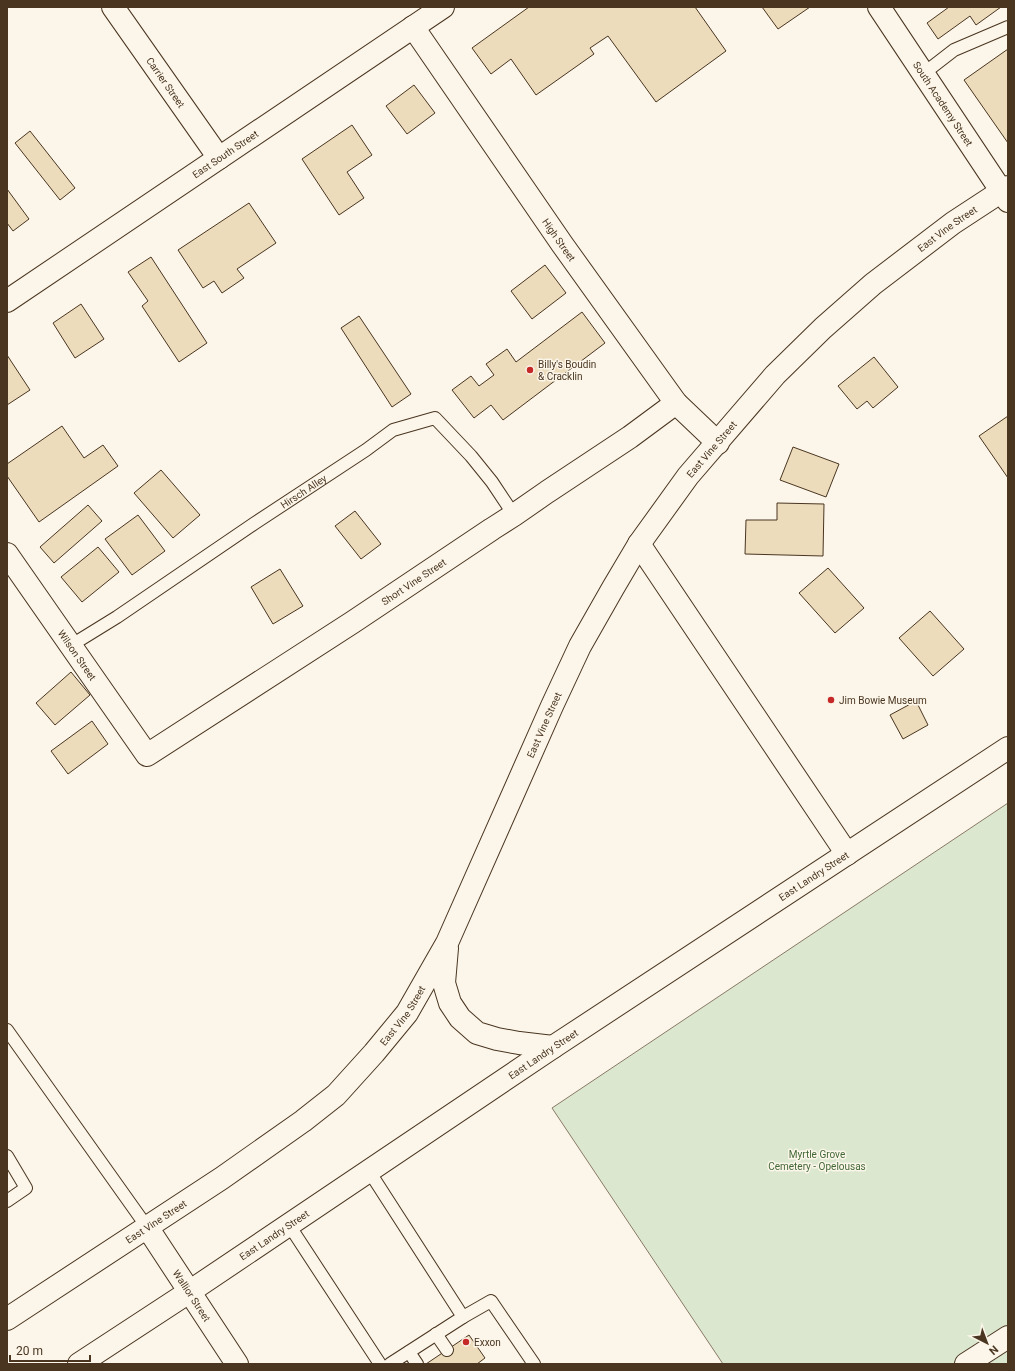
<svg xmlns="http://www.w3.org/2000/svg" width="1015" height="1371" font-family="Roboto,sans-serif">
  <rect width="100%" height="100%" fill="#fbf6e9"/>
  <path fill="#dce7d0" stroke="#887966" d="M1008 803V1364H723L552 1108Z"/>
  <g fill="#ecdcbc" stroke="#4a3520">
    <path d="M529 7H695L726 51 656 102 608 36 590 48 594 54 536 95 511 59 491 74 472 48Z"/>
    <path d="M762 7H810L778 29Z"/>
    <path d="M949 7H1001L976 25 970 16 938 39 927 23Z"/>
    <path d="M1008 49V143L964 80Z"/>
    <path d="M414 85 435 113 407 134 386 106Z"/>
    <path d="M352 125 372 155 347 172 364 198 339 215 302 159Z"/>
    <path d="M30 131 75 188 60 200 15 143Z"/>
    <path d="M7 189 29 219 13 231 7 223Z"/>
    <path d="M249 203 276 243 237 269 244 278 222 293 214 281 203 288 178 250Z"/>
    <path d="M151 257 207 343 179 362 142 306 148 301 128 272Z"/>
    <path d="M545 265 566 293 532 319 511 291Z"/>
    <path d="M81 304 104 339 75 358 53 323Z"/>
    <path d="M582 312 605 343 503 420 491 405 474 418 452 390 471 376 479 386 494 375 486 364 507 349 516 362Z"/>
    <path d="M359 316 411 394 392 407 341 328Z"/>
    <path d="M7 355 30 390 7 405Z"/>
    <path d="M874 357 898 387 873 408 867 401 857 409 838 386Z"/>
    <path d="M1008 416V478L979 436Z"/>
    <path d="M62 426 84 458 103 445 118 466 39 522 7 476V464Z"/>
    <path d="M793 447 839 464 826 497 780 480Z"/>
    <path d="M161 470 200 515 173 538 134 493Z"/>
    <path d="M777 503 824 504 823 556 745 554 746 520H777Z"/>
    <path d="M88 505 102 521 54 563 40 547Z"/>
    <path d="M355 511 381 544 361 559 335 526Z"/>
    <path d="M138 515 165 551 132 575 105 539Z"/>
    <path d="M98 547 119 572 82 602 61 577Z"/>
    <path d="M828 568 864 608 835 633 799 593Z"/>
    <path d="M280 569 303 606 273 624 251 587Z"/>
    <path d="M930 611 964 649 933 676 899 638Z"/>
    <path d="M71 672 90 695 55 725 36 703Z"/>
    <path d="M916 701 928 725 903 739 890 715Z"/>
    <path d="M92 721 108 744 68 774 51 751Z"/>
    <path d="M469 1335 485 1358 477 1364H426Z"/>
  </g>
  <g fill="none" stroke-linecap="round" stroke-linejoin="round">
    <defs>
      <g id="service">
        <path d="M923 74 954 50 1008 27"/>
        <path id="s1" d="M70 646 117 617 255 523 366 450 393 430 435 418 471 456 492 482 514 515"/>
        <path d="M7 1030 147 1227"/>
        <path d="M7 1156 26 1188 7 1201"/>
        <path d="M369 1171 463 1317 491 1301 534 1364"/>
        <path d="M289 1225 380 1364"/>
        <path d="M436 1334 447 1350"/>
        <path d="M409 1352 417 1364"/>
        <path d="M390 1364 463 1317"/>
      </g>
      <g id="minor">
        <path id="s2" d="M113 7 219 158"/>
        <path id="s3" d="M413 27 562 244 676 403 718 443"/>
        <path id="s4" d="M7 301 443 7"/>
        <path d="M639 544 847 854"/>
        <path id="s5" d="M7 554 147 755 353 622 492 529 514 515 547 492 630 437 676 403"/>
        <path d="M966 1364 1008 1337"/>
      </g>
      <g id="tertiary">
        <path id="s6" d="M879 7 1008 201"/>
        <path id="s7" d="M147 1227 237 1364"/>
      </g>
      <g id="trunk">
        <path d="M447 948 444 983 450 1003 460 1018 477 1033 497 1039 519 1043 553 1047"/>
        <path id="s8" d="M7 1319 222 1178 303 1121 336 1095 374 1053 407 1013 447 943 552 706 580 646 613 588 639 544 688 476 775 375 823 328 873 284 953 223 1008 187"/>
        <path id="s9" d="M79 1364 189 1292 553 1047 1008 748"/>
      </g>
    </defs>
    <use href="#service" stroke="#4a3520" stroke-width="14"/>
    <use href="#minor" stroke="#4a3520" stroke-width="24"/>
    <use href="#tertiary" stroke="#4a3520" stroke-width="24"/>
    <use href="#trunk" stroke="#4a3520" stroke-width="24"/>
    <use href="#service" stroke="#fbf6e9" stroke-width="12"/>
    <use href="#minor" stroke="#fbf6e9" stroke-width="22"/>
    <use href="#tertiary" stroke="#fbf6e9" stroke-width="22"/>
    <use href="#trunk" stroke="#fbf6e9" stroke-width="22"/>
  </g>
  <g fill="#c62828" stroke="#fbf6e9" stroke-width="1.5">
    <circle cx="530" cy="370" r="4"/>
    <circle cx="831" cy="700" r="4"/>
    <circle cx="466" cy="1342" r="4"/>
  </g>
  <g text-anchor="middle" stroke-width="3" stroke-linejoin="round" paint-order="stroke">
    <g font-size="10" fill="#4a3520" stroke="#fbf6e9">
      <text dy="4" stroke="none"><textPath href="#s2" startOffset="92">Carrier Street</textPath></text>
      <text dy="4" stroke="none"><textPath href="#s6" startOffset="116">South Academy Street</textPath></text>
      <text dy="4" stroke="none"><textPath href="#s4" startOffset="263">East South Street</textPath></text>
      <text dy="4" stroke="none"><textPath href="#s8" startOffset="1474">East Vine Street</textPath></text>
      <text dy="4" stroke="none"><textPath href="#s3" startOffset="258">High Street</textPath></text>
      <text dy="4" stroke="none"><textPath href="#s8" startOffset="1150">East Vine Street</textPath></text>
      <text dy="4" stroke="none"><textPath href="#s1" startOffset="280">Hirsch Alley</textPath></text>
      <text dy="4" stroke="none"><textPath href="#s5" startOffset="563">Short Vine Street</textPath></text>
      <text dy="4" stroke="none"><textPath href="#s5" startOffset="123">Wilson Street</textPath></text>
      <text dy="4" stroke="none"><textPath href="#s8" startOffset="826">East Vine Street</textPath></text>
      <text dy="4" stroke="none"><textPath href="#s9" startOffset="882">East Landry Street</textPath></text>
      <text dy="4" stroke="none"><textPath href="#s8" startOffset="502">East Vine Street</textPath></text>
      <text dy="4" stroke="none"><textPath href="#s9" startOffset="558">East Landry Street</textPath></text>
      <text dy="4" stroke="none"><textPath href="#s8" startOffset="178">East Vine Street</textPath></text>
      <text dy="4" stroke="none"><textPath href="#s9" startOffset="234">East Landry Street</textPath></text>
      <text dy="4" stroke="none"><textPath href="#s7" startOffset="82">Wallior Street</textPath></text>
    </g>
    <g font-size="10" fill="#4a3520" stroke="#fbf6e9" text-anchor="start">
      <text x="538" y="368">Billy's Boudin<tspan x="538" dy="12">&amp; Cracklin</tspan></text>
      <text x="839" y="704">Jim Bowie Museum</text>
      <text x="474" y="1346">Exxon</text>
    </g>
    <g font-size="10" fill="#436837" stroke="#fbf6e9">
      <text x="817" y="1158">Myrtle Grove<tspan x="817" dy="12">Cemetery - Opelousas</tspan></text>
    </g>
  </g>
  <rect width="1015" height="1371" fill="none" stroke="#4a3520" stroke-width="16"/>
  <g transform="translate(987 1343) rotate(138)" stroke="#fbf6e9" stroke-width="3" paint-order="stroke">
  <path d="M0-3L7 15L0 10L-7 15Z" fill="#4a3520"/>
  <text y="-6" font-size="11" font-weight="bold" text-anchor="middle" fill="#4a3520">N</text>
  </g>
  <path d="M10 1355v6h80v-6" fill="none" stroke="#4a3520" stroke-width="2"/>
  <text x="16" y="1355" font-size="12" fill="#4a3520" stroke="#fbf6e9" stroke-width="3" paint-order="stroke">20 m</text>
</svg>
